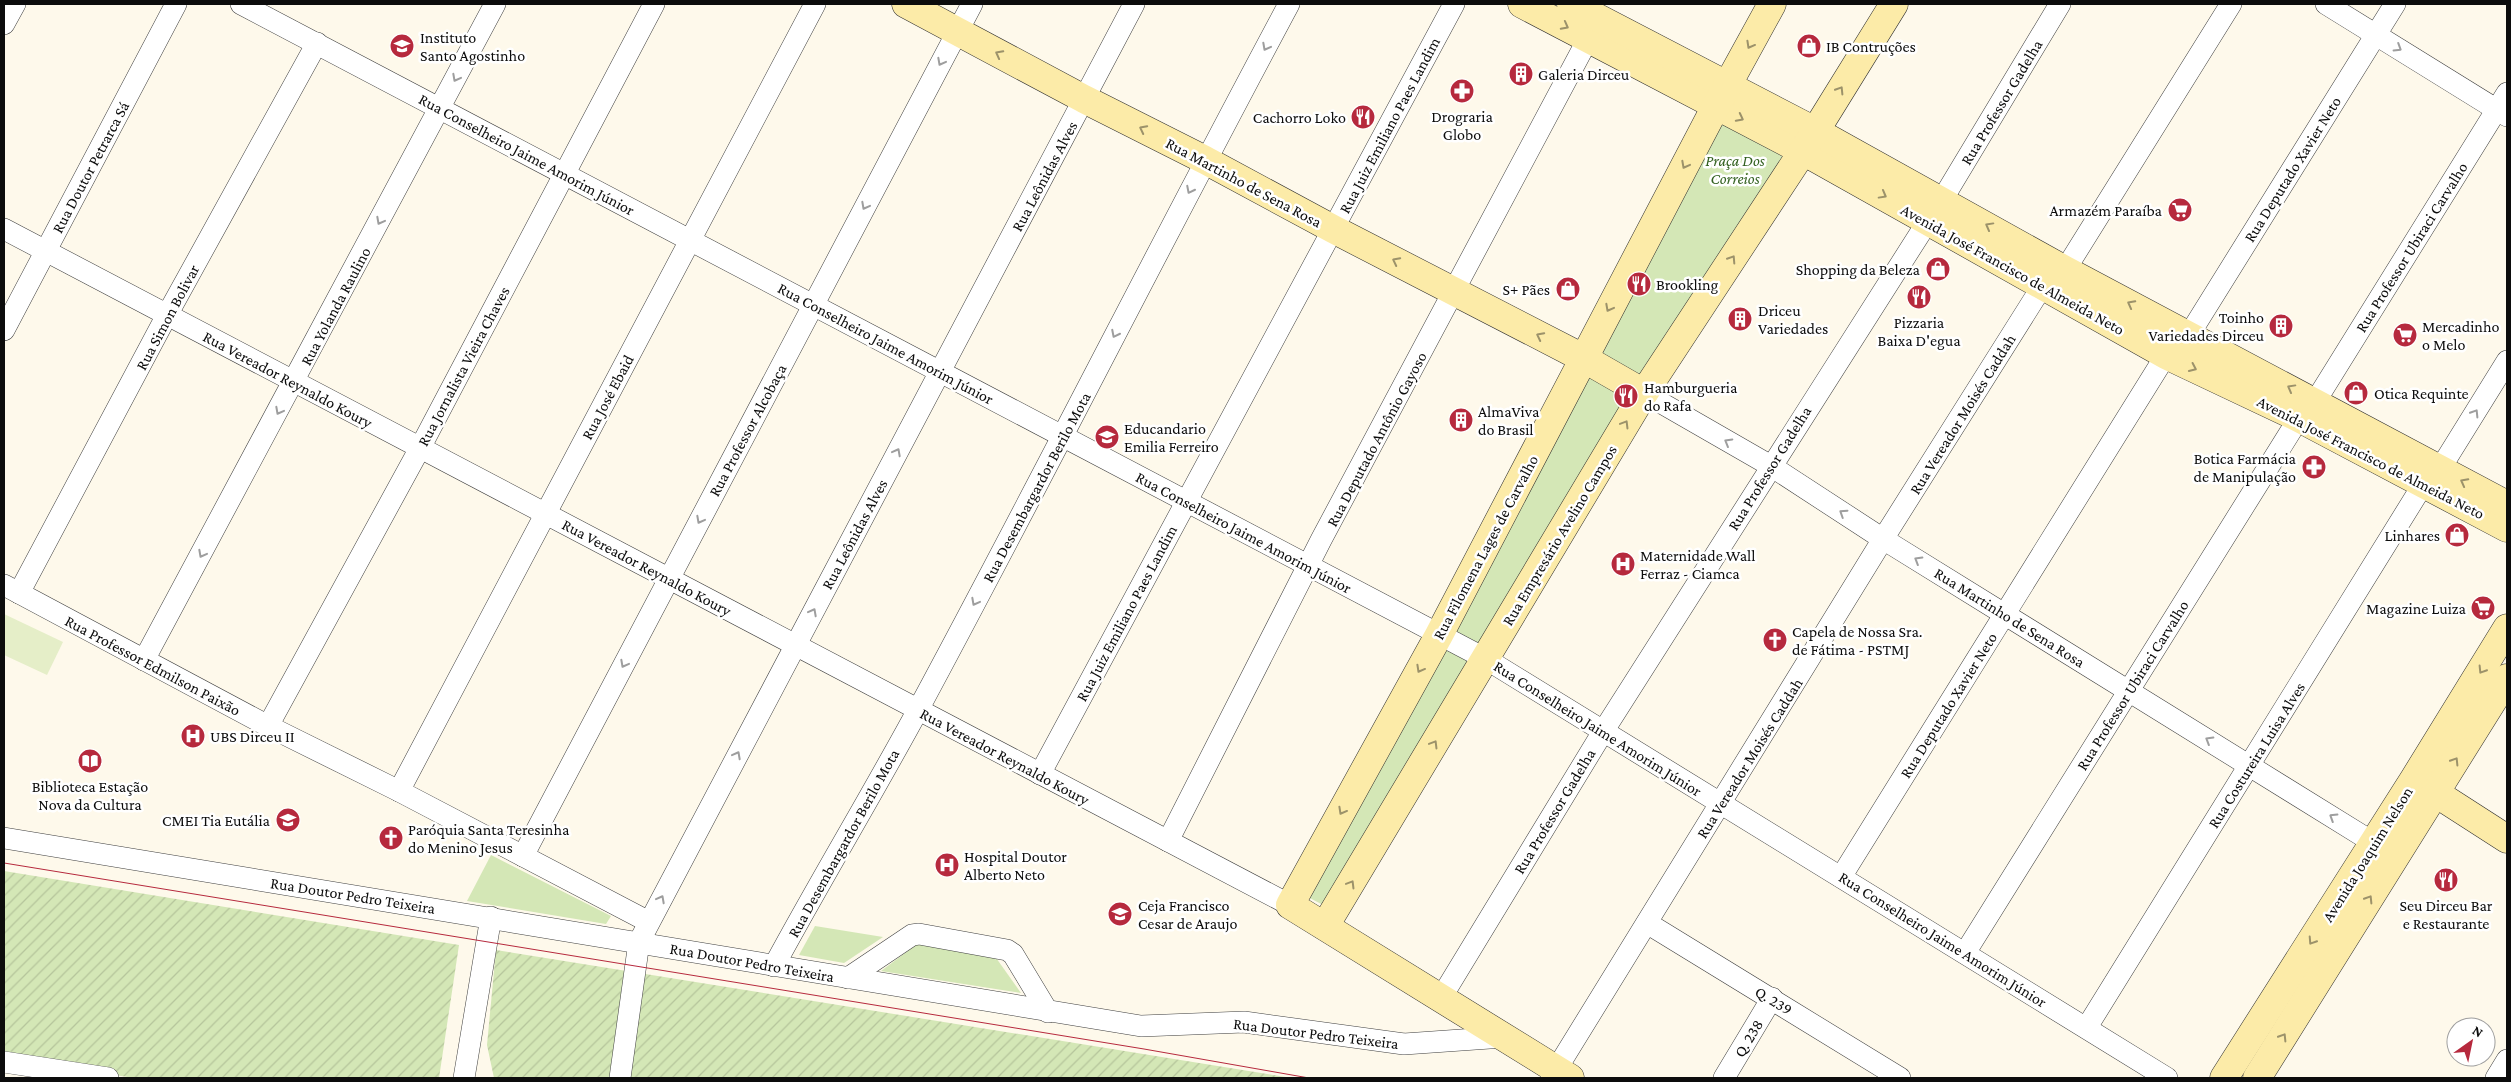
<svg xmlns="http://www.w3.org/2000/svg" width="2511" height="1082" font-family="'Crimson Pro',serif">
  <defs>
    <pattern id="garden-furrows" width="10" height="10" patternUnits="userSpaceOnUse" patternTransform="scale(1.25)"><rect width="10" height="10" fill="#d4e7b6"/><path d="M-1 1l2-2M0 10L10 0M9 11l2-2" fill="none" stroke="#b5c59b"/></pattern>
  </defs>
  <rect width="100%" height="100%" fill="#fef9eb"/>
  <g fill="#d4e7b6">
    <path d="M1721 114 1792 153 1327 907 1302 894Z"/>
    <path d="M491 855 611 916 606 924 467 901Z"/>
    <path d="M815 926 883 937 844 963 799 955Z"/>
    <path d="M917 944 994 955 1021 993 881 971Z"/>
  </g>
  <g fill="url(#garden-furrows)">
    <path d="M4 871 459 945 439 1078H134L4 1058Z"/>
    <path d="M496 950 1292 1078H494L487 1045Z"/>
  </g>
  <path fill="#e5eec8" d="M4 614 63 642 47 675 4 655Z"/>
  <g fill="none" stroke-linecap="round" stroke-linejoin="round">
    <defs>
      <g id="street">
        <path d="M241 4 1486 659 2167 1078"/>
        <path d="M2326 4 2507 116"/>
        <path d="M4 24 15 4"/>
        <path d="M1942 200 2060 4"/>
        <path d="M4 229 1290 905"/>
        <path d="M2065 270 2231 4"/>
        <path d="M4 330 176 4"/>
        <path d="M2189 335 2395 4"/>
        <path d="M1644 393 1771 466 1883 539 2374 843"/>
        <path d="M2315 402 2507 93"/>
        <path d="M2440 469 2507 361"/>
        <path d="M4 585 268 726 399 791 649 922"/>
        <path d="M19 593 167 315 317 43"/>
        <path d="M144 660 495 4"/>
        <path d="M268 726 420 448 654 4"/>
        <path d="M1040 774 1454 4"/>
        <path d="M399 791 815 4"/>
        <path d="M4 838 1141 1026 1244 1022 1404 1044 1504 1037"/>
        <path d="M1168 841 1321 540 1588 39"/>
        <path d="M523 856 972 4"/>
        <path d="M1841 877 2166 355"/>
        <path d="M1647 923 1900 1078"/>
        <path d="M1965 953 2299 418"/>
        <path d="M774 966C821 879 872 795 919 708 1045 474 1164 237 1289 4"/>
        <path d="M848 978 912 935 919 934 1007 950 1013 954 1048 1012"/>
        <path d="M1441 998 1604 730 1928 221"/>
        <path d="M2087 1027 2424 483"/>
        <path d="M4 1062 108 1078"/>
        <path d="M464 1078 491 917"/>
        <path d="M620 1078 639 942 1134 4"/>
        <path d="M1551 1078 1883 539 2043 285"/>
        <path d="M1724 1078 1772 998"/>
        <path d="M2496 1078 2507 1060"/>
      </g>
      <g id="secondary">
        <path d="M906 4 1084 99 1205 160 1333 229 1583 358 1644 393"/>
        <path d="M1522 4 1803 151 2166 355 2299 418 2507 528"/>
        <path d="M1571 4 1815 131 2065 270 2507 505"/>
        <path d="M2420 783 2507 839"/>
        <path d="M1325 926 1644 393 1803 151 1894 4"/>
        <path d="M1570 1078 1290 905 1439 635 1716 106 1772 4"/>
        <path d="M2224 1078 2414 779 2507 628"/>
        <path d="M2257 1078 2507 678"/>
      </g>
    </defs>
    <use href="#street" stroke="#3f3f3f" stroke-width="22"/>
    <use href="#secondary" stroke="#2e2e2e" stroke-width="29"/>
    <use href="#street" stroke="#fff" stroke-width="21"/>
    <use href="#secondary" stroke="#fceba8" stroke-width="28"/>
    <path stroke="#b6293d" stroke-width="1" d="M4 863 1144 1049 1309 1078"/>
  </g>
  <defs><path id="oneway-chevron" d="M-2-3.5L2.5 0L-2 3.5" fill="none" stroke-width="1.6" stroke-linecap="round" stroke-linejoin="round" transform="scale(1.25)"/></defs>
  <g stroke="#9c926a">
    <use href="#oneway-chevron" transform="translate(1565 26) rotate(28)"/>
    <use href="#oneway-chevron" transform="translate(1750 45) rotate(119)"/>
    <use href="#oneway-chevron" transform="translate(999 54) rotate(-152)"/>
    <use href="#oneway-chevron" transform="translate(1840 90) rotate(-58)"/>
    <use href="#oneway-chevron" transform="translate(1740 118) rotate(27)"/>
    <use href="#oneway-chevron" transform="translate(1143 129) rotate(-153)"/>
    <use href="#oneway-chevron" transform="translate(1685 165) rotate(118)"/>
    <use href="#oneway-chevron" transform="translate(1883 195) rotate(29)"/>
    <use href="#oneway-chevron" transform="translate(1989 226) rotate(-151)"/>
    <use href="#oneway-chevron" transform="translate(1732 259) rotate(-57)"/>
    <use href="#oneway-chevron" transform="translate(1396 261) rotate(-153)"/>
    <use href="#oneway-chevron" transform="translate(2131 304) rotate(-152)"/>
    <use href="#oneway-chevron" transform="translate(1609 308) rotate(118)"/>
    <use href="#oneway-chevron" transform="translate(1540 336) rotate(-153)"/>
    <use href="#oneway-chevron" transform="translate(2193 368) rotate(25)"/>
    <use href="#oneway-chevron" transform="translate(2291 388) rotate(-151)"/>
    <use href="#oneway-chevron" transform="translate(1625 424) rotate(-59)"/>
    <use href="#oneway-chevron" transform="translate(2464 482) rotate(-152)"/>
    <use href="#oneway-chevron" transform="translate(1420 669) rotate(119)"/>
    <use href="#oneway-chevron" transform="translate(2482 670) rotate(122)"/>
    <use href="#oneway-chevron" transform="translate(1434 744) rotate(-59)"/>
    <use href="#oneway-chevron" transform="translate(2455 761) rotate(-58)"/>
    <use href="#oneway-chevron" transform="translate(1342 811) rotate(119)"/>
    <use href="#oneway-chevron" transform="translate(1351 884) rotate(-59)"/>
    <use href="#oneway-chevron" transform="translate(2369 899) rotate(-58)"/>
    <use href="#oneway-chevron" transform="translate(2312 941) rotate(123)"/>
    <use href="#oneway-chevron" transform="translate(2283 1037) rotate(-58)"/>
  </g>
  <g stroke="#9e9e9e">
    <use href="#oneway-chevron" transform="translate(1266 47) rotate(118)"/>
    <use href="#oneway-chevron" transform="translate(2398 48) rotate(32)"/>
    <use href="#oneway-chevron" transform="translate(941 62) rotate(118)"/>
    <use href="#oneway-chevron" transform="translate(456 78) rotate(118)"/>
    <use href="#oneway-chevron" transform="translate(1190 190) rotate(117)"/>
    <use href="#oneway-chevron" transform="translate(865 206) rotate(118)"/>
    <use href="#oneway-chevron" transform="translate(380 221) rotate(118)"/>
    <use href="#oneway-chevron" transform="translate(1115 334) rotate(117)"/>
    <use href="#oneway-chevron" transform="translate(279 411) rotate(118)"/>
    <use href="#oneway-chevron" transform="translate(2475 413) rotate(-58)"/>
    <use href="#oneway-chevron" transform="translate(1728 442) rotate(-150)"/>
    <use href="#oneway-chevron" transform="translate(897 452) rotate(-62)"/>
    <use href="#oneway-chevron" transform="translate(1843 513) rotate(-147)"/>
    <use href="#oneway-chevron" transform="translate(700 520) rotate(118)"/>
    <use href="#oneway-chevron" transform="translate(202 554) rotate(118)"/>
    <use href="#oneway-chevron" transform="translate(1918 560) rotate(-149)"/>
    <use href="#oneway-chevron" transform="translate(975 602) rotate(118)"/>
    <use href="#oneway-chevron" transform="translate(813 612) rotate(-62)"/>
    <use href="#oneway-chevron" transform="translate(624 664) rotate(118)"/>
    <use href="#oneway-chevron" transform="translate(2209 740) rotate(-149)"/>
    <use href="#oneway-chevron" transform="translate(737 755) rotate(-62)"/>
    <use href="#oneway-chevron" transform="translate(2333 817) rotate(-148)"/>
    <use href="#oneway-chevron" transform="translate(661 899) rotate(-62)"/>
  </g>
  <defs>
    <symbol id="school-disc" viewBox="-11 -11 22 22"><circle r="9.5" fill="#b6293d" stroke="#fff"/><path d="M0-5L7-2L0 1L-7-2ZM-4 1L0 2.5L4 1V4Q0 6-4 4Z" fill="#fff"/></symbol>
    <symbol id="shop-disc" viewBox="-11 -11 22 22"><circle r="9.5" fill="#b6293d" stroke="#fff"/><path d="M-5-2.5h2.3a2.7 3.5 0 0 1 5.4 0H5L5.5 6h-11ZM-1.5-2.5h3a1.5 2.3 0 0 0-3 0Z" fill="#fff"/></symbol>
    <symbol id="building-disc" viewBox="-11 -11 22 22"><circle r="9.5" fill="#b6293d" stroke="#fff"/><path d="M-4-6H4V6H1V3H-1V6H-4ZM-2.5-4.3h1.7v1.8h-1.7ZM.8-4.3h1.7v1.8H.8ZM-2.5-1h1.7V.8h-1.7ZM.8-1h1.7V.8H.8Z" fill="#fff"/></symbol>
    <symbol id="pharmacy-disc" viewBox="-11 -11 22 22"><circle r="9.5" fill="#b6293d" stroke="#fff"/><path d="M-2-6h4v4h4v4h-4v4h-4v-4h-4v-4h4Z" fill="#fff"/></symbol>
    <symbol id="restaurant-disc" viewBox="-11 -11 22 22"><circle r="9.5" fill="#b6293d" stroke="#fff"/><path d="M-5-6h1v4h1v-4h1v4h1v-4h1v5L-1.5 .5V6h-2V.5L-5-1ZM5-6V6H3V1.5H1.5Q1.5-4 5-6Z" fill="#fff"/></symbol>
    <symbol id="supermarket-disc" viewBox="-11 -11 22 22"><circle r="9.5" fill="#b6293d" stroke="#fff"/><path d="M-6-5.5h2.5l.6 2H6L4.5 2H-2.5L-4.4-4H-6ZM-1.5 3.2a1.3 1.3 0 1 0 .1 0ZM3 3.2a1.3 1.3 0 1 0 .1 0Z" fill="#fff"/></symbol>
    <symbol id="hospital-disc" viewBox="-11 -11 22 22"><circle r="9.5" fill="#b6293d" stroke="#fff"/><path d="M-5-5h3v3.5h4V-5h3V5h-3V1.5h-4V5h-3Z" fill="#fff"/></symbol>
    <symbol id="church-disc" viewBox="-11 -11 22 22"><circle r="9.5" fill="#b6293d" stroke="#fff"/><path d="M-1.2-6h2.4v3.5h3.3v2.4h-3.3V6h-2.4V-.1h-3.3v-2.4h3.3Z" fill="#fff"/></symbol>
    <symbol id="library-disc" viewBox="-11 -11 22 22"><circle r="9.5" fill="#b6293d" stroke="#fff"/><path d="M-6-4Q-3-5.5-.7-3.5V5Q-3 3-6 4ZM6-4Q3-5.5 .7-3.5V5Q3 3 6 4Z" fill="#fff"/></symbol>
  </defs>
  <g fill-rule="evenodd">
    <use href="#school-disc" x="388" y="32" width="28" height="28"/>
    <use href="#shop-disc" x="1795" y="32" width="28" height="28"/>
    <use href="#building-disc" x="1507" y="60" width="28" height="28"/>
    <use href="#pharmacy-disc" x="1448" y="77" width="28" height="28"/>
    <use href="#restaurant-disc" x="1349" y="103" width="28" height="28"/>
    <use href="#supermarket-disc" x="2166" y="196" width="28" height="28"/>
    <use href="#shop-disc" x="1924" y="255" width="28" height="28"/>
    <use href="#restaurant-disc" x="1625" y="270" width="28" height="28"/>
    <use href="#shop-disc" x="1554" y="275" width="28" height="28"/>
    <use href="#restaurant-disc" x="1905" y="283" width="28" height="28"/>
    <use href="#building-disc" x="1726" y="305" width="28" height="28"/>
    <use href="#building-disc" x="2267" y="312" width="28" height="28"/>
    <use href="#supermarket-disc" x="2391" y="321" width="28" height="28"/>
    <use href="#shop-disc" x="2342" y="379" width="28" height="28"/>
    <use href="#restaurant-disc" x="1612" y="382" width="28" height="28"/>
    <use href="#building-disc" x="1447" y="406" width="28" height="28"/>
    <use href="#school-disc" x="1093" y="423" width="28" height="28"/>
    <use href="#pharmacy-disc" x="2300" y="453" width="28" height="28"/>
    <use href="#shop-disc" x="2443" y="521" width="28" height="28"/>
    <use href="#hospital-disc" x="1609" y="550" width="28" height="28"/>
    <use href="#supermarket-disc" x="2469" y="594" width="28" height="28"/>
    <use href="#church-disc" x="1761" y="626" width="28" height="28"/>
    <use href="#hospital-disc" x="179" y="722" width="28" height="28"/>
    <use href="#library-disc" x="76" y="747" width="28" height="28"/>
    <use href="#school-disc" x="274" y="806" width="28" height="28"/>
    <use href="#church-disc" x="377" y="824" width="28" height="28"/>
    <use href="#hospital-disc" x="933" y="851" width="28" height="28"/>
    <use href="#restaurant-disc" x="2432" y="866" width="28" height="28"/>
    <use href="#school-disc" x="1106" y="900" width="28" height="28"/>
  </g>
  <g text-anchor="middle" stroke-width="5" stroke-linejoin="round" paint-order="stroke">
    <g font-size="16" fill="#0c0c0c" stroke="#fff" text-anchor="start">
      <text x="420" y="43">Instituto<tspan x="420" dy="18">Santo Agostinho</tspan></text>
      <text x="1826" y="52">IB Contruções</text>
      <text x="1538" y="80">Galeria Dirceu</text>
      <text x="1462" y="122" text-anchor="middle">Drograria<tspan x="1462" dy="18">Globo</tspan></text>
      <text x="1346" y="123" text-anchor="end">Cachorro Loko</text>
      <text x="2162" y="216" text-anchor="end">Armazém Paraíba</text>
      <text x="1920" y="275" text-anchor="end">Shopping da Beleza</text>
      <text x="1656" y="290">Brookling</text>
      <text x="1550" y="295" text-anchor="end">S+ Pães</text>
      <text x="1758" y="316">Driceu<tspan x="1758" dy="18">Variedades</tspan></text>
      <text x="2264" y="323" text-anchor="end">Toinho<tspan x="2264" dy="18">Variedades Dirceu</tspan></text>
      <text x="1919" y="328" text-anchor="middle">Pizzaria<tspan x="1919" dy="18">Baixa D'egua</tspan></text>
      <text x="2422" y="332">Mercadinho<tspan x="2422" dy="18">o Melo</tspan></text>
      <text x="1644" y="393">Hamburgueria<tspan x="1644" dy="18">do Rafa</tspan></text>
      <text x="2374" y="399">Otica Requinte</text>
      <text x="1478" y="417">AlmaViva<tspan x="1478" dy="18">do Brasil</tspan></text>
      <text x="1124" y="434">Educandario<tspan x="1124" dy="18">Emilia Ferreiro</tspan></text>
      <text x="2296" y="464" text-anchor="end">Botica Farmácia<tspan x="2296" dy="18">de Manipulação</tspan></text>
      <text x="2440" y="541" text-anchor="end">Linhares</text>
      <text x="1640" y="561">Maternidade Wall<tspan x="1640" dy="18">Ferraz - Ciamca</tspan></text>
      <text x="2466" y="614" text-anchor="end">Magazine Luiza</text>
      <text x="1792" y="637">Capela de Nossa Sra.<tspan x="1792" dy="18">de Fátima - PSTMJ</tspan></text>
      <text x="210" y="742">UBS Dirceu II</text>
      <text x="90" y="792" text-anchor="middle">Biblioteca Estação<tspan x="90" dy="18">Nova da Cultura</tspan></text>
      <text x="270" y="826" text-anchor="end">CMEI Tia Eutália</text>
      <text x="408" y="835">Paróquia Santa Teresinha<tspan x="408" dy="18">do Menino Jesus</tspan></text>
      <text x="964" y="862">Hospital Doutor<tspan x="964" dy="18">Alberto Neto</tspan></text>
      <text x="1138" y="911">Ceja Francisco<tspan x="1138" dy="18">Cesar de Araujo</tspan></text>
      <text x="2446" y="911" text-anchor="middle">Seu Dirceu Bar<tspan x="2446" dy="18">e Restaurante</tspan></text>
    </g>
    <g font-size="16" fill="#0c0c0c" stroke="#fff">
      <text transform="translate(2001 102) rotate(-59)" y="6">Rua Professor Gadelha</text>
      <text transform="translate(1389 125) rotate(-62)" y="6">Rua Juiz Emiliano Paes Landim</text>
      <text transform="translate(527 154) rotate(28)" y="6">Rua Conselheiro Jaime Amorim Júnior</text>
      <text transform="translate(90 167) rotate(-62)" y="6">Rua Doutor Petrarca Sá</text>
      <text transform="translate(2292 169) rotate(-58)" y="6">Rua Deputado Xavier Neto</text>
      <text transform="translate(1044 176) rotate(-62)" y="6">Rua Leônidas Alves</text>
      <text transform="translate(1244 182) rotate(28)" y="6">Rua Martinho de Sena Rosa</text>
      <text transform="translate(2411 247) rotate(-58)" y="6">Rua Professor Ubiraci Carvalho</text>
      <text transform="translate(2013 269) rotate(29)" y="6">Avenida José Francisco de Almeida Neto</text>
      <text transform="translate(335 306) rotate(-62)" y="6">Rua Yolanda Raulino</text>
      <text transform="translate(167 317) rotate(-62)" y="6">Rua Simon Bolivar</text>
      <text transform="translate(886 343) rotate(28)" y="6">Rua Conselheiro Jaime Amorim Júnior</text>
      <text transform="translate(463 366) rotate(-62)" y="6">Rua Jornalista Vieira Chaves</text>
      <text transform="translate(288 379) rotate(28)" y="6">Rua Vereador Reynaldo Koury</text>
      <text transform="translate(607 397) rotate(-62)" y="6">Rua José Ebaid</text>
      <text transform="translate(1962 414) rotate(-58)" y="6">Rua Vereador Moisés Caddah</text>
      <text transform="translate(747 430) rotate(-62)" y="6">Rua Professor Alcobaça</text>
      <text transform="translate(1376 439) rotate(-62)" y="6">Rua Deputado Antônio Gayoso</text>
      <text transform="translate(2371 457) rotate(27)" y="6">Avenida José Francisco de Almeida Neto</text>
      <text transform="translate(1769 468) rotate(-58)" y="6">Rua Professor Gadelha</text>
      <text transform="translate(1036 487) rotate(-62)" y="6">Rua Desembargardor Berilo Mota</text>
      <text transform="translate(1244 532) rotate(28)" y="6">Rua Conselheiro Jaime Amorim Júnior</text>
      <text transform="translate(854 534) rotate(-62)" y="6">Rua Leônidas Alves</text>
      <text transform="translate(1559 535) rotate(-59)" y="6">Rua Empresário Avelino Campos</text>
      <text transform="translate(1485 547) rotate(-62)" y="6">Rua Filomena Lages de Carvalho</text>
      <text transform="translate(647 567) rotate(28)" y="6">Rua Vereador Reynaldo Koury</text>
      <text transform="translate(1126 613) rotate(-62)" y="6">Rua Juiz Emiliano Paes Landim</text>
      <text transform="translate(2010 617) rotate(32)" y="6">Rua Martinho de Sena Rosa</text>
      <text transform="translate(153 665) rotate(28)" y="6">Rua Professor Edmilson Paixão</text>
      <text transform="translate(2132 685) rotate(-58)" y="6">Rua Professor Ubiraci Carvalho</text>
      <text transform="translate(1948 705) rotate(-58)" y="6">Rua Deputado Xavier Neto</text>
      <text transform="translate(1598 728) rotate(32)" y="6">Rua Conselheiro Jaime Amorim Júnior</text>
      <text transform="translate(2256 755) rotate(-58)" y="6">Rua Costureira Luisa Alves</text>
      <text transform="translate(1005 756) rotate(28)" y="6">Rua Vereador Reynaldo Koury</text>
      <text transform="translate(1749 758) rotate(-58)" y="6">Rua Vereador Moisés Caddah</text>
      <text transform="translate(1554 811) rotate(-59)" y="6">Rua Professor Gadelha</text>
      <text transform="translate(843 843) rotate(-61)" y="6">Rua Desembargardor Berilo Mota</text>
      <text transform="translate(2367 854) rotate(-58)" y="6">Avenida Joaquim Nelson</text>
      <text transform="translate(353 895) rotate(9)" y="6">Rua Doutor Pedro Teixeira</text>
      <text transform="translate(1943 939) rotate(32)" y="6">Rua Conselheiro Jaime Amorim Júnior</text>
      <text transform="translate(752 962) rotate(10)" y="6">Rua Doutor Pedro Teixeira</text>
      <text transform="translate(1774 1000) rotate(31)" y="6">Q. 239</text>
      <text transform="translate(1316 1033) rotate(7)" y="6">Rua Doutor Pedro Teixeira</text>
      <text transform="translate(1748 1038) rotate(-59)" y="6">Q. 238</text>
    </g>
    <g font-size="16" font-style="italic" fill="#32601f" stroke="#fff">
      <text x="1735" y="166">Praça Dos<tspan x="1735" dy="18">Correios</tspan></text>
    </g>
  </g>
  <rect width="2511" height="1082" fill="none" stroke="#0c0c0c" stroke-width="10"/>
  <g transform="translate(2471 1042) rotate(33)"><circle r="24" fill="#ffffff" stroke="#9e9e9e"/>
  <path d="M0-4L9 19L0 12L-9 19Z" fill="#b6293d"/>
  <text y="-8" font-size="14" font-weight="bold" text-anchor="middle" fill="#0c0c0c">N</text>
  </g>
</svg>
